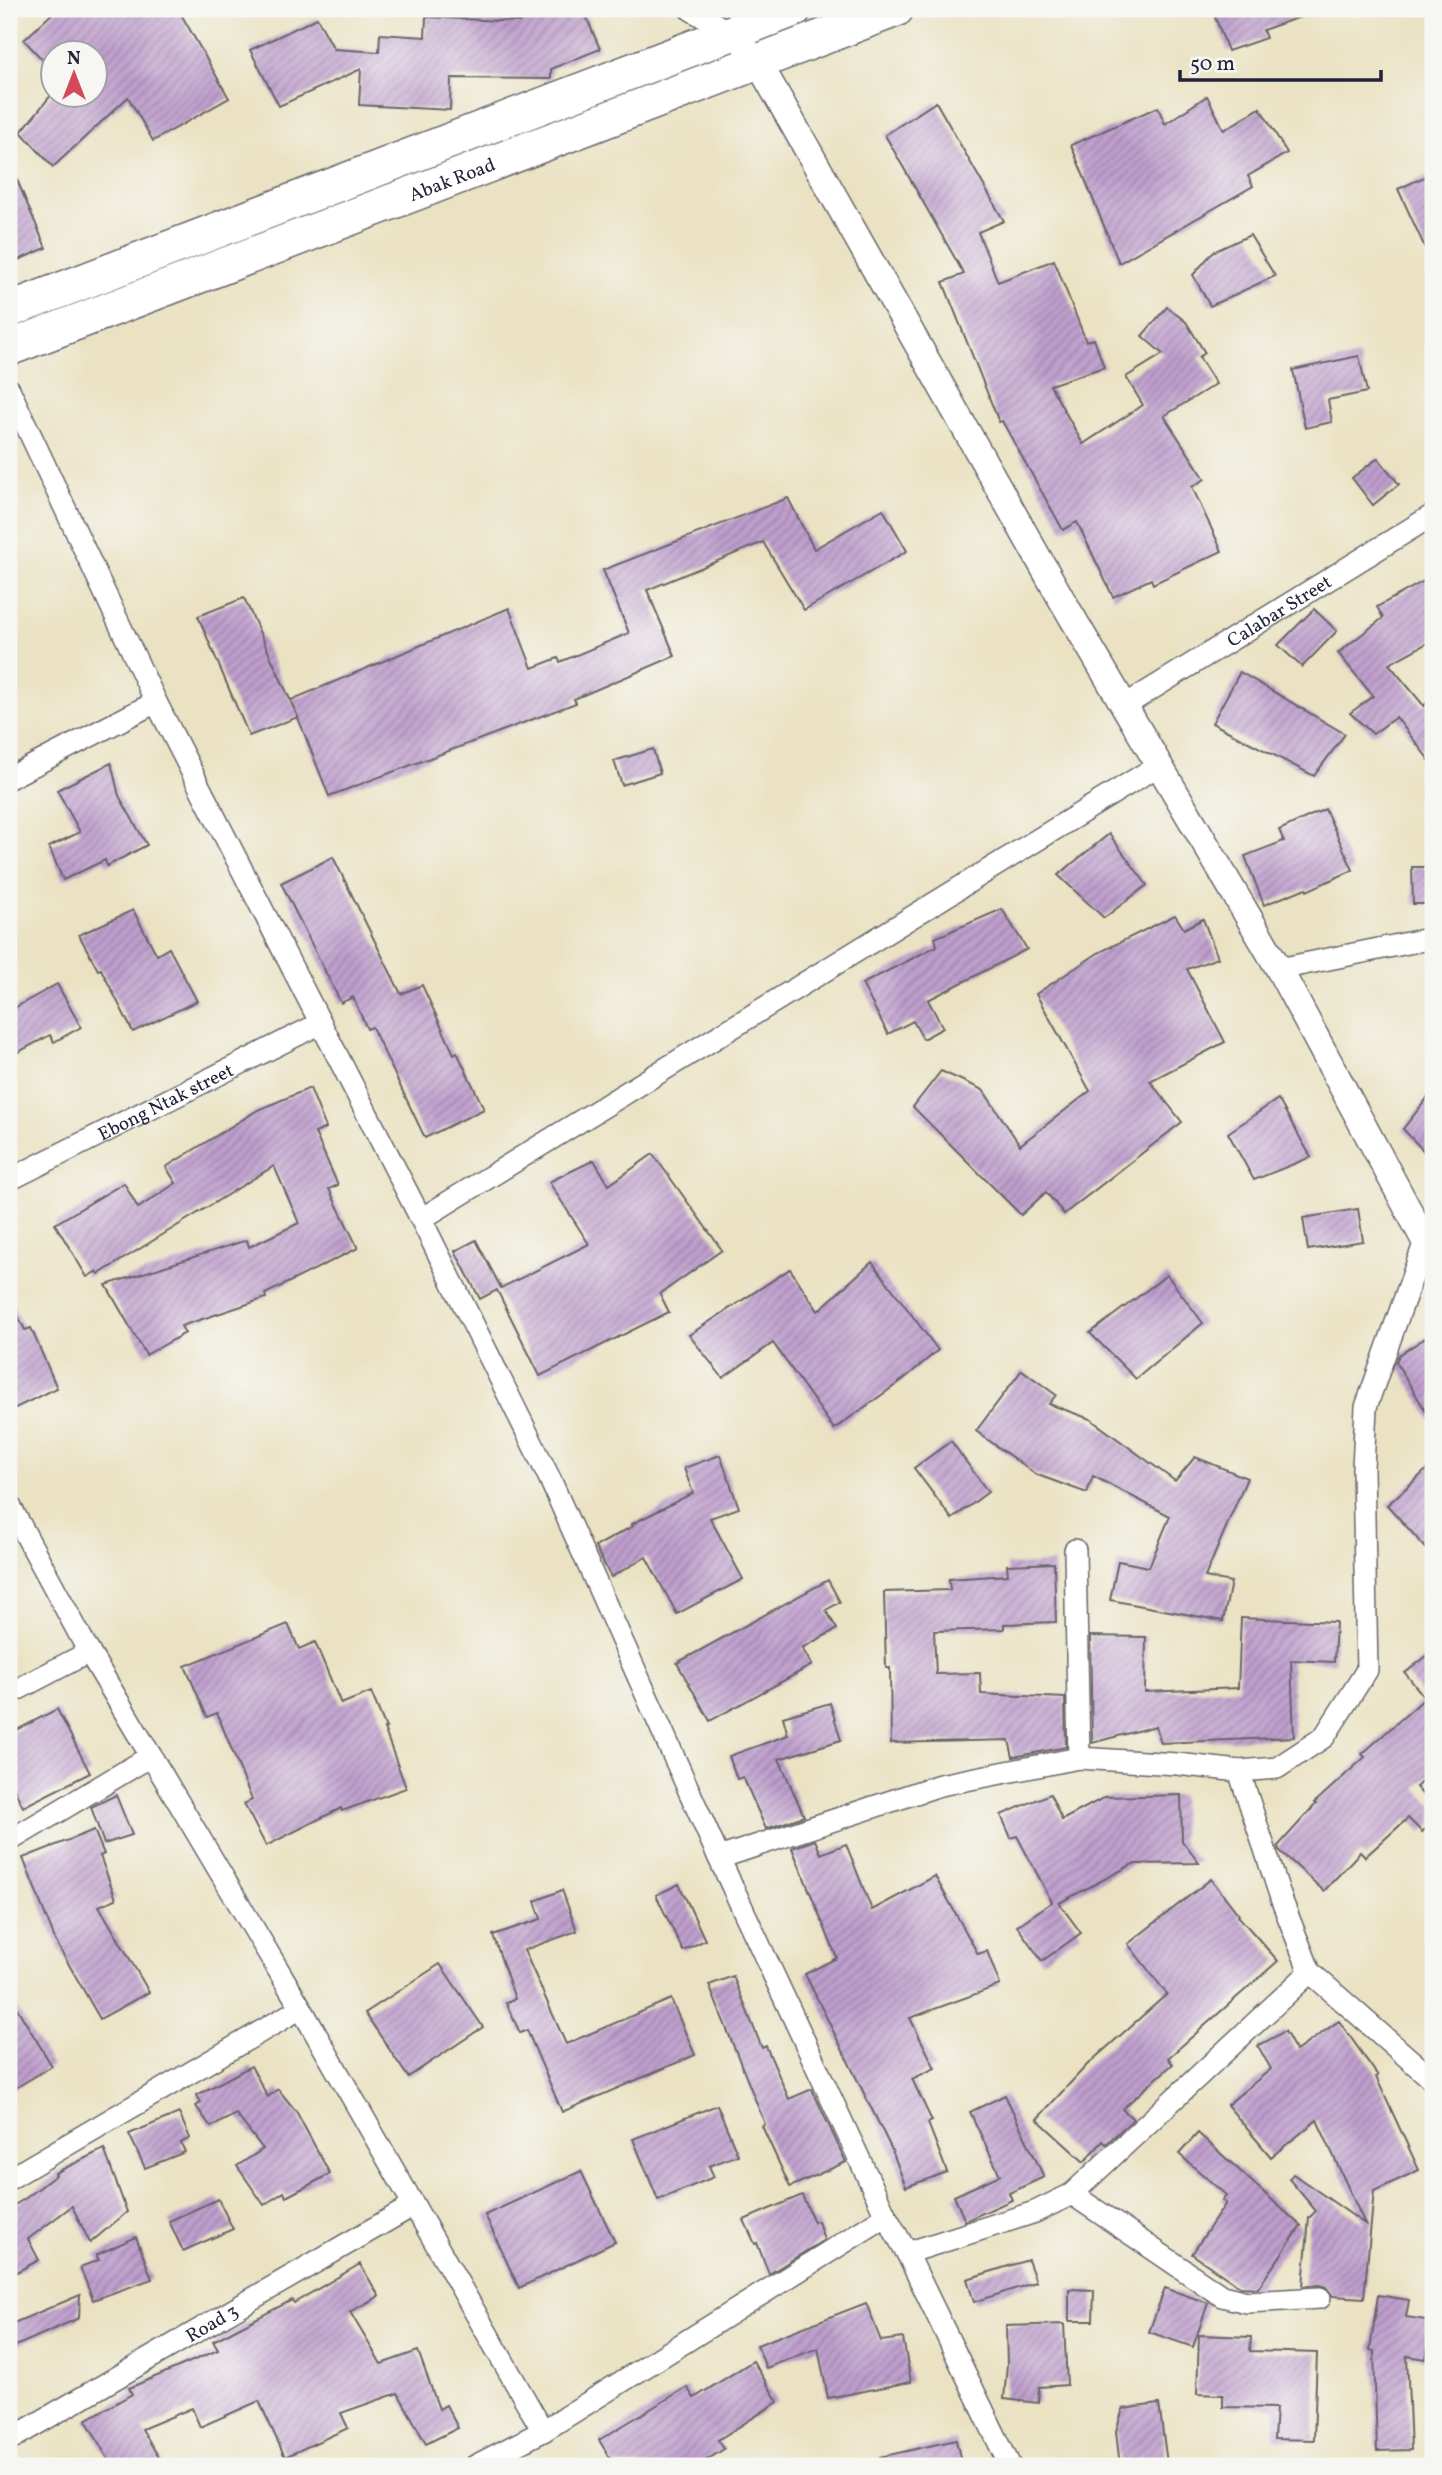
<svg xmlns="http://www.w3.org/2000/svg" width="1442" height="2475" font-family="Vollkorn,serif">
  <defs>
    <pattern id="building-hatch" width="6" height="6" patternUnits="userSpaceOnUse" patternTransform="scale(1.75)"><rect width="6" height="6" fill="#bf9fcd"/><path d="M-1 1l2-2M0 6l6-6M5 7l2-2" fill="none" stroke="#9b81a8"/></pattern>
  </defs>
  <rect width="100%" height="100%" fill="#f6f6f2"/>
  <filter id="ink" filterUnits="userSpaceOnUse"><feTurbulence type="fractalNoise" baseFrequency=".0143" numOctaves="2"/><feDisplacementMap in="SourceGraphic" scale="14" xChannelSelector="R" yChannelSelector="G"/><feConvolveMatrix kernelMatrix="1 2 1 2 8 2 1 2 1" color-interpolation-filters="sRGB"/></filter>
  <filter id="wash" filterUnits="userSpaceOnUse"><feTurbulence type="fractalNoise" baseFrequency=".00686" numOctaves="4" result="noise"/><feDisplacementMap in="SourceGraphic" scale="28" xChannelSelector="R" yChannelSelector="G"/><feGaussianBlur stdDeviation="1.57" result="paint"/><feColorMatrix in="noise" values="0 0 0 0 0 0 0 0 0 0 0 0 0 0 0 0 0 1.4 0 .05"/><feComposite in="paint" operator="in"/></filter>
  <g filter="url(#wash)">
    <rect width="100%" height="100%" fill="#eae2c2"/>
    <g id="blocks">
      <g fill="url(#building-hatch)">
        <path d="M57 9H178L229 98 153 141 128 97 53 167 21 132 52 94H94V52H52V70L24 40Z"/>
        <path d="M499 9H583L600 49 551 69V79L451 78 450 110 359 105 361 69 279 106 250 50 317 18 334 49 379 52 380 34 425 37 426 17 520 22Z"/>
        <path d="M1212 9H1314V12L1263 30 1266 38 1228 51Z"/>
        <path d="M1207 96 1224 130 1260 108 1287 153 1248 176 1253 186 1119 263 1071 145 1158 107 1165 124Z"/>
        <path d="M936 102 1004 221 978 232 998 282 1054 260 1086 341 1094 339 1104 367 1050 385 1083 444 1143 405 1126 377 1163 354 1142 336 1167 307 1186 322 1205 353 1199 357 1216 384 1164 416 1205 479 1192 487 1222 551 1153 584 1151 579 1113 597 1077 522 1063 530 1002 421 999 422 943 282 964 274 885 135Z"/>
        <path d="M9 161 46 248 9 264Z"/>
        <path d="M1433 173V265L1398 189Z"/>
        <path d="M1250 235 1275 276 1210 306 1193 275 1213 252Z"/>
        <path d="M1359 356 1367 392 1328 400 1332 422 1305 428 1293 370Z"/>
        <path d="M1378 458 1399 484 1373 505 1352 478Z"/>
        <path d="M788 498 814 549 883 509 907 551 804 610 763 542 647 590 675 656 574 699 576 703 329 796 291 700 509 608 532 668 558 658 560 662 629 633 603 570Z"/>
        <path d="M1433 576V640L1389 664 1424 706 1433 696V765L1396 717 1373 734 1350 713 1373 696 1338 653 1383 618 1377 607Z"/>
        <path d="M244 598 298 717 249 736 198 616Z"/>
        <path d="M1314 609 1337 631 1302 667 1278 645Z"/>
        <path d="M1240 672 1345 734 1314 776 1212 723Z"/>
        <path d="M653 749 660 773 622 785 614 761Z"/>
        <path d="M111 763 119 796 147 845 107 866 105 860 63 880 49 847 80 832 57 790Z"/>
        <path d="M1325 809 1353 870 1307 891 1306 888 1264 905 1245 856 1284 841 1279 830Z"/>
        <path d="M1109 834 1147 885 1104 918 1058 875Z"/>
        <path d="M333 857 401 994 422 985 454 1054 457 1052 484 1109 425 1138 372 1027 367 1029 353 997 341 1003 281 883Z"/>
        <path d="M1412 867H1433V904H1413Z"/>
        <path d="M1002 909 1027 949 928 1000 943 1028 923 1039 913 1021 888 1034 862 984 937 946 935 938Z"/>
        <path d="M133 910 157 955 169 948 197 1001 133 1032 101 969 98 970 79 935Z"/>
        <path d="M1175 915 1184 929 1203 919 1218 958 1187 969 1225 1042 1150 1081 1182 1122 1064 1214 1046 1192 1021 1215 913 1107 941 1071 983 1090 1020 1145 1090 1091 1036 994 1098 953Z"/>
        <path d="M57 984 81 1027 54 1042 50 1035 9 1057V1011Z"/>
        <path d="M310 1088 326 1128 315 1133 338 1185 329 1189 358 1248 265 1294 266 1298 181 1326 185 1333 146 1355 106 1285 247 1240 249 1247 299 1223 274 1166 99 1274 97 1271 87 1277 55 1224 124 1183 138 1208 176 1183 166 1167 258 1110Z"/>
        <path d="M1433 1091V1161L1403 1129Z"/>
        <path d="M1278 1099 1311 1157 1254 1180 1228 1133Z"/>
        <path d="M653 1154 722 1250 660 1294 669 1312 540 1376 497 1290 480 1299 455 1251 476 1240 501 1288 589 1244 549 1182 594 1160 609 1185Z"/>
        <path d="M1358 1209 1363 1241 1308 1250 1303 1218Z"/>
        <path d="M872 1262 938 1350 904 1379 834 1429 773 1343 723 1378 689 1335 790 1269 818 1311Z"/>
        <path d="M1167 1275 1203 1323 1136 1379 1090 1333Z"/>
        <path d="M9 1298 25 1330 31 1328 57 1388 9 1411Z"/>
        <path d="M1433 1333V1423L1396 1362 1399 1355Z"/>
        <path d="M1022 1370 1056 1395 1049 1404 1090 1419 1175 1481 1195 1457 1247 1478 1205 1577 1231 1582 1223 1621 1110 1600 1118 1561 1149 1567 1170 1516 1093 1476 1087 1493 1035 1474 976 1431Z"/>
        <path d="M951 1441 988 1492 952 1519 914 1468Z"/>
        <path d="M720 1455 739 1508 710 1518 743 1579 677 1614 646 1557 611 1577 595 1547 633 1526 632 1524 693 1493 684 1468Z"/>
        <path d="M1433 1464V1556L1387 1505Z"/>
        <path d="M1054 1563 1056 1622 1004 1624V1629L934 1631 936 1674 980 1673 981 1694 1065 1698 1066 1747 1013 1757 1009 1740 891 1743 890 1668H886L884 1592 950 1590 949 1579 1008 1575 1007 1565Z"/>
        <path d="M828 1580 840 1602 826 1610 837 1629 802 1648 812 1665 710 1721 677 1663Z"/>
        <path d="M1241 1618 1336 1622 1334 1662 1291 1660 1294 1737 1161 1743 1156 1726 1092 1743 1090 1636 1146 1637 1145 1692 1238 1688Z"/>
        <path d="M288 1624 299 1649 315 1642 341 1704 371 1692 386 1728H384L406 1788 342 1811 341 1808 266 1846 244 1804 252 1800 217 1713 207 1717 185 1666Z"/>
        <path d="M1433 1651V1772L1416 1787 1433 1806V1822L1422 1832 1408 1818 1365 1857 1360 1852 1324 1891 1279 1850 1278 1846 1316 1804 1314 1803 1365 1757 1362 1754 1425 1698 1405 1673Z"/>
        <path d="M830 1703 841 1740 779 1759 804 1816 766 1829 743 1777 737 1779 729 1756 788 1735 783 1717Z"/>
        <path d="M57 1709 90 1773 23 1807 9 1779V1734Z"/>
        <path d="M1050 1794 1062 1820 1105 1797 1181 1795 1182 1841 1199 1863 1133 1864 1059 1903 1081 1933 1042 1961 1017 1926 1052 1902 1017 1836 1011 1838 1001 1815Z"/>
        <path d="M116 1795 132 1835 104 1844 91 1807Z"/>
        <path d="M94 1830 104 1854 100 1856 116 1899 99 1906 149 1992 100 2019 56 1942 23 1858Z"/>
        <path d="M815 1840 821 1854 846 1844 872 1910 935 1876 978 1954 987 1951 1000 1985 910 2018 935 2068 912 2079 932 2121 928 2123 947 2172 906 2187 891 2148 805 1974 837 1958 792 1848Z"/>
        <path d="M1211 1879 1239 1915 1238 1916 1278 1961 1168 2058 1173 2064 1122 2109 1133 2119 1106 2144 1103 2141 1084 2162 1037 2119 1087 2065 1167 1994 1128 1944Z"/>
        <path d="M679 1884 705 1940 683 1951 656 1895Z"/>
        <path d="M562 1890 577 1931 524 1950 566 2044 671 1999 695 2055 562 2112 527 2030 520 2033 506 2003 515 1999 493 1935 541 1919 535 1901Z"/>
        <path d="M440 1964 483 2027 408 2077 365 2013Z"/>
        <path d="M733 1976 762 2048 766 2046 789 2099 812 2089 846 2162 790 2187 762 2126 765 2124 709 1985Z"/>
        <path d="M9 1995 52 2066 9 2092Z"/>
        <path d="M1339 2021 1378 2076 1376 2077 1419 2170 1374 2191 1364 2298 1333 2296 1326 2287 1320 2285 1303 2286 1309 2218 1316 2211 1289 2179 1293 2174 1365 2224 1317 2120 1271 2157 1227 2105 1271 2069 1258 2046 1285 2031 1296 2051Z"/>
        <path d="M251 2066 268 2097 278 2089 296 2111 330 2174 286 2197 284 2192 264 2205 237 2166 263 2149 236 2114 211 2127 196 2106 201 2103 197 2095Z"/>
        <path d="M1005 2095 1044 2177 1009 2193 1012 2200 965 2221 954 2196 1000 2175 970 2112Z"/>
        <path d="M717 2105 738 2155 709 2166 714 2177 658 2200 633 2139Z"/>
        <path d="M179 2113 190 2138 181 2143 185 2152 145 2168 129 2134Z"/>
        <path d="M1198 2133 1301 2226 1258 2288 1240 2287 1192 2254 1226 2203 1222 2200 1226 2195 1179 2154Z"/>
        <path d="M104 2149 127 2212 90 2243 72 2206 28 2239 39 2260 9 2276V2203L11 2207 26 2198 56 2175 55 2173Z"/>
        <path d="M581 2171 615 2242 519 2288 485 2215Z"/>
        <path d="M802 2195 814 2222 818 2221 824 2240 769 2274 757 2243 755 2244 744 2220Z"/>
        <path d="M218 2199 233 2229 183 2251 169 2221Z"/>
        <path d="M136 2237 152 2279 93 2300 80 2267 99 2260 96 2255Z"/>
        <path d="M1028 2260 1036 2282 974 2302 967 2279Z"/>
        <path d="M360 2264 379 2296 350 2312 381 2364 418 2351 439 2409 446 2405 458 2428 426 2444 398 2393 341 2413 348 2428 285 2457 259 2401 200 2427 192 2408 142 2429 164 2466H112L86 2420 132 2394 129 2388 218 2350 213 2341 292 2300 294 2303Z"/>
        <path d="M1165 2288 1208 2303 1193 2347 1149 2332Z"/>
        <path d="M1069 2289 1094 2290 1093 2321H1069Z"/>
        <path d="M80 2295 79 2318 9 2349V2325Z"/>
        <path d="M1378 2295 1409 2300 1406 2317 1432 2321 1426 2359 1407 2356 1411 2450 1377 2451 1374 2351 1370 2350Z"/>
        <path d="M866 2303 881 2341 903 2338 911 2382 828 2398 818 2348 766 2368 757 2345Z"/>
        <path d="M1064 2324 1067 2385 1039 2387 1038 2403 1004 2399 1007 2364 1006 2326Z"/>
        <path d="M1199 2335 1251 2337 1250 2351 1317 2353 1314 2440 1274 2439 1276 2408 1223 2407V2395L1197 2394Z"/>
        <path d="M753 2361 778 2402 718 2440 724 2449 697 2466H615L599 2440 687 2387 694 2398Z"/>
        <path d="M1159 2404 1167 2463 1120 2466 1116 2431 1123 2409Z"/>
        <path d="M956 2440 962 2466H881L880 2457Z"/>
      </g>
    </g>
  </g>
  <g filter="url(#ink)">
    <use href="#blocks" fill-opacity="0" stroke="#68656a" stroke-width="2"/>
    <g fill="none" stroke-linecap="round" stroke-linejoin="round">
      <defs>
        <g id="minor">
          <path d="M690 9 730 33"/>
          <path d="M9 389 156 702 421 1219 549 1477 719 1858 886 2216 907 2253 1010 2466"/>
          <path id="s1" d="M1124 706 1433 515"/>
          <path d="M9 778 156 702"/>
          <path d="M1279 969 1433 938"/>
          <path id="s2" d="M9 1180 321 1023"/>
          <path d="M421 1219 1159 765"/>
          <path d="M9 1504 89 1652 301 2008 543 2431"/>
          <path d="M1075 1550 1079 1758"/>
          <path d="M9 1694 89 1652"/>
          <path d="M1239 1771 1282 1901 1310 1972 1433 2080"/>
          <path d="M9 1841 151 1756"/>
          <path d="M719 1858 940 1785 1079 1758 1177 1764 1239 1771 1277 1768 1324 1737 1367 1670 1363 1468 1366 1407 1425 1241"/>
          <path d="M9 2179 301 2008"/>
          <path d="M1072 2194 1222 2296 1247 2302 1320 2298"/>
          <path d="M907 2253 1035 2212 1072 2194 1310 1972"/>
          <path id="s3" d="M9 2440 414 2205"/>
          <path d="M475 2466 543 2431 886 2216"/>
        </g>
        <path id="tertiary" d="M747 51 758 62 1062 600 1279 969 1425 1241 1433 1252"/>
        <g id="trunk">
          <path d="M9 310 794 9"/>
          <path id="s4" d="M9 348 896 9"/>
        </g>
      </defs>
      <use href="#minor" stroke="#68656a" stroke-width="24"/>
      <use href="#tertiary" stroke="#68656a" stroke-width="29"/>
      <use href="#trunk" stroke="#68656a" stroke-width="38"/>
      <use href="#minor" stroke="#fff" stroke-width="21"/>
      <use href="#tertiary" stroke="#fff" stroke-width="26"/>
      <use href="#trunk" stroke="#fff" stroke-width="35"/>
    </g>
  </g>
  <g text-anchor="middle" stroke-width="5" stroke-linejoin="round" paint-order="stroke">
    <g font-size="19" fill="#22223b" stroke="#f6f6f2">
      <text dy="7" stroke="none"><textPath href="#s4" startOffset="474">Abak Road</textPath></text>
      <text dy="7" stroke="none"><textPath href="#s1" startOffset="182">Calabar Street</textPath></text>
      <text dy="7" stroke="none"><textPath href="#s2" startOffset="175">Ebong Ntak street</textPath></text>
      <text dy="7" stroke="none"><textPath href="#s3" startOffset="234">Road 3</textPath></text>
    </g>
  </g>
  <rect width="1442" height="2475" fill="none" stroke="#f6f6f2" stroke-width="35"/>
  <g transform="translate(74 74)"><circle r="33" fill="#f6f6f2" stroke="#a1a1a9" stroke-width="2"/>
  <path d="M0-5L12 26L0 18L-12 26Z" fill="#d1495b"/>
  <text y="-10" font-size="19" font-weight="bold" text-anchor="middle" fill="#22223b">N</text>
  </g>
  <path d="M1180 70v10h201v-10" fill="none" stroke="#22223b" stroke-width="3.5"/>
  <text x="1190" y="70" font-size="21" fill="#22223b" stroke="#f6f6f2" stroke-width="5" paint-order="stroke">50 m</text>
</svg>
